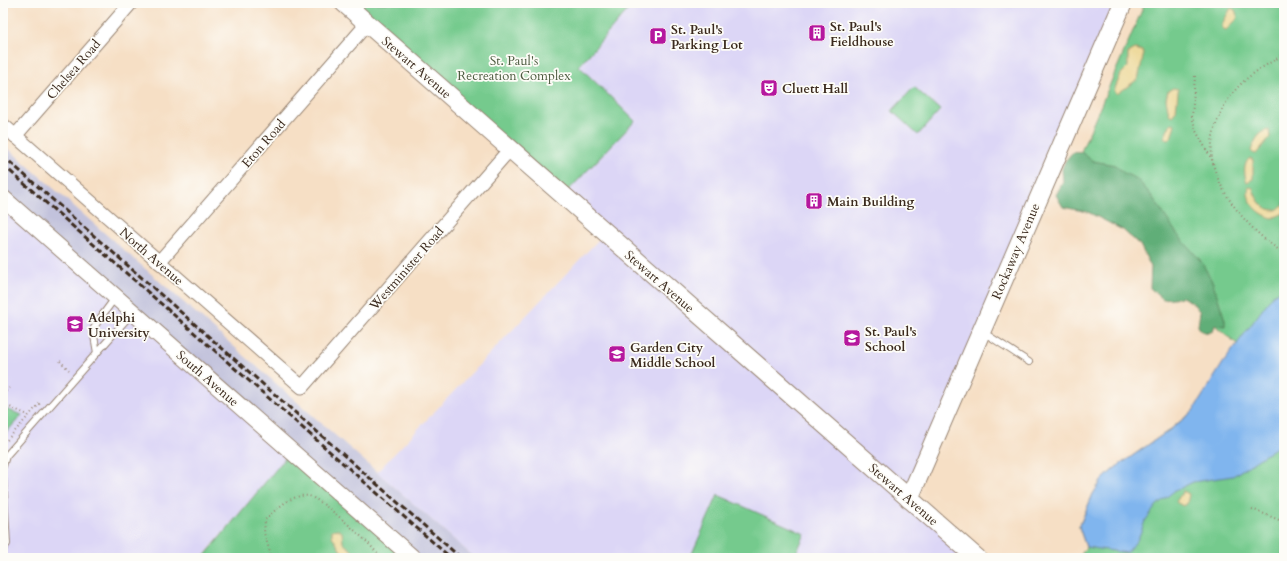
<svg xmlns="http://www.w3.org/2000/svg" width="1287" height="561" font-family="Cardo,serif">
  <rect width="100%" height="100%" fill="#fdfcf7"/>
  <filter id="ink" filterUnits="userSpaceOnUse"><feTurbulence type="fractalNoise" baseFrequency=".025" numOctaves="2"/><feDisplacementMap in="SourceGraphic" scale="8" xChannelSelector="R" yChannelSelector="G"/><feConvolveMatrix kernelMatrix="1 2 1 2 8 2 1 2 1" color-interpolation-filters="sRGB"/></filter>
  <filter id="wash" filterUnits="userSpaceOnUse"><feTurbulence type="fractalNoise" baseFrequency=".012" numOctaves="4" result="noise"/><feDisplacementMap in="SourceGraphic" scale="16" xChannelSelector="R" yChannelSelector="G"/><feGaussianBlur stdDeviation="0.9" result="paint"/><feColorMatrix in="noise" values="0 0 0 0 0 0 0 0 0 0 0 0 0 0 0 0 0 1.4 0 .05"/><feComposite in="paint" operator="in"/></filter>
  <g filter="url(#wash)">
    <rect width="100%" height="100%" fill="#f6dfc5"/>
    <g fill="#dcd6f6">
      <path d="M634 3H1123L910 498 978 558H475L377 472 605 233 563 196 635 121 579 66Z"/>
      <path d="M3 198 291 451 202 558H3Z"/>
    </g>
    <path fill="#c2c2dc" d="M3 144 377 472 475 558H413L3 200Z"/>
    <g fill="#75ca8d" stroke="#587a56">
      <path d="M343 3H634L579 66 635 121 563 196Z"/>
      <path d="M1145 3H1284V558H1079L1086 547 1079 527 1093 494 1102 480 1115 468 1171 429 1193 411 1237 344 1208 319 1166 268 1123 230 1061 198Z"/>
      <path d="M914 87 940 110 918 135 892 111Z"/>
      <path d="M3 408 22 415 3 436Z"/>
      <path d="M291 451 410 558H203Z"/>
      <path d="M718 495 805 534 794 558H690Z"/>
    </g>
    <path fill="#60ae78" stroke="#4e6c4b" d="M1081 152 1093 161 1115 165 1124 173 1137 179 1151 195 1177 234 1201 261 1213 283 1225 320V326L1215 325 1213 331 1208 333 1201 331 1198 326 1200 312 1192 302 1182 297 1163 299 1150 288 1151 267 1140 245 1123 230 1088 212 1063 207 1056 195 1063 182 1062 169 1065 161 1072 153Z"/>
    <g fill="#eeda9e" stroke="#94825e">
      <path d="M1231 8 1235 10 1238 18 1226 30 1222 28V24Z"/>
      <path d="M1135 49 1143 51 1144 53 1138 79 1117 94 1114 91 1121 74 1128 67V53Z"/>
      <path d="M1173 88 1178 89V92L1176 111 1172 116 1169 114 1166 99 1168 91Z"/>
      <path d="M1171 123 1175 124 1171 138 1167 140 1164 138Z"/>
      <path d="M1269 130 1270 137 1256 154 1253 153 1251 151C1254 142 1259 131 1269 130Z"/>
      <path d="M1250 158 1253 160V179L1247 182C1244 175 1243 163 1250 158Z"/>
      <path d="M1249 187 1253 188C1256 200 1263 211 1277 210L1284 204V213L1273 218C1261 216 1244 201 1249 187Z"/>
      <path d="M1183 491 1189 494 1187 504 1183 506 1176 502Z"/>
      <path d="M337 529 342 532 343 543 356 554V558H345L332 536V530Z"/>
    </g>
    <path fill="#80b5ee" stroke="#5e7086" d="M1282 290H1284L1283 443 1233 476 1193 482 1173 492 1157 505 1145 521 1138 539 1127 553 1086 547 1079 527 1093 494 1102 480 1115 468 1171 429 1193 411 1223 363 1273 295Z"/>
  </g>
  <g filter="url(#ink)">
    <g fill="none" stroke-linecap="round" stroke-linejoin="round">
      <defs>
        <g id="service">
          <path d="M983 332 1029 362"/>
          <path d="M97 353 93 330 98 321 115 298"/>
          <path d="M3 466 6 456 132 313"/>
          <path d="M3 477 7 544 3 549"/>
        </g>
        <g id="minor">
          <path d="M3 125 302 387 510 149"/>
          <path d="M15 136 131 3"/>
          <path d="M159 262 367 24"/>
        </g>
        <path id="tertiary" d="M3 198 413 558"/>
        <g id="secondary">
          <path d="M344 3 977 558"/>
          <path d="M909 499 1123 3"/>
        </g>
      </defs>
      <use href="#service" stroke="#988472" stroke-width="8"/>
      <use href="#minor" stroke="#988472" stroke-width="15"/>
      <use href="#tertiary" stroke="#988472" stroke-width="18"/>
      <use href="#secondary" stroke="#988472" stroke-width="20"/>
      <g stroke="#988472" stroke-width="2" stroke-dasharray="1 3" stroke-linecap="butt">
        <path d="M1284 54C1269 64 1252 72 1239 86 1222 103 1209 133 1212 158 1217 194 1254 235 1284 253"/>
        <path d="M1195 76 1192 117 1196 131 1212 160"/>
        <path d="M1282 103 1284 94"/>
        <path d="M60 361 69 370"/>
        <path d="M3 394 9 388"/>
        <path d="M3 404 28 415"/>
        <path d="M3 440H7L41 402"/>
        <path d="M1252 509 1284 522"/>
        <path d="M272 558 264 533 265 520C275 510 292 493 309 496 320 498 376 547 380 558"/>
      </g>
      <use href="#service" stroke="#fff" stroke-width="6"/>
      <use href="#minor" stroke="#fff" stroke-width="13"/>
      <use href="#tertiary" stroke="#fff" stroke-width="16"/>
      <use href="#secondary" stroke="#fff" stroke-width="18"/>
      <g stroke="#3b2a1e" stroke-width="3" stroke-dasharray="6 3" stroke-linecap="butt">
        <path d="M3 156 461 558"/>
        <path d="M3 165 451 558"/>
      </g>
    </g>
  </g>
  <defs>
    <symbol id="building-square" viewBox="-11 -11 22 22"><rect x="-9" y="-9" width="18" height="18" rx="4" fill="#b5179e" stroke="#fdfcf7"/><path d="M-4-6H4V6H1V3H-1V6H-4ZM-2.5-4.3h1.7v1.8h-1.7ZM.8-4.3h1.7v1.8H.8ZM-2.5-1h1.7V.8h-1.7ZM.8-1h1.7V.8H.8Z" fill="#fff"/></symbol>
    <symbol id="parking-square" viewBox="-11 -11 22 22"><rect x="-9" y="-9" width="18" height="18" rx="4" fill="#b5179e" stroke="#fdfcf7"/><path d="M-3.5-5.5H1a3.5 3.5 0 0 1 0 7H-1V5.5H-3.5ZM-1-3.4V-.6H.8a1.4 1.4 0 0 0 0-2.8Z" fill="#fff"/></symbol>
    <symbol id="theatre-square" viewBox="-11 -11 22 22"><rect x="-9" y="-9" width="18" height="18" rx="4" fill="#b5179e" stroke="#fdfcf7"/><path d="M-5-5.5Q0-4 5-5.5V0Q5 5 0 6Q-5 5-5 0ZM-3.3-2.5H-1v1.5H-3.3ZM1-2.5H3.3v1.5H1ZM-2.8 1Q0 5.5 2.8 1Z" fill="#fff"/></symbol>
    <symbol id="university-square" viewBox="-11 -11 22 22"><rect x="-9" y="-9" width="18" height="18" rx="4" fill="#b5179e" stroke="#fdfcf7"/><path d="M0-5L7-2L0 1L-7-2ZM-4 1L0 2.5L4 1V4Q0 6-4 4Z" fill="#fff"/></symbol>
    <symbol id="school-square" viewBox="-11 -11 22 22"><rect x="-9" y="-9" width="18" height="18" rx="4" fill="#b5179e" stroke="#fdfcf7"/><path d="M0-5L7-2L0 1L-7-2ZM-4 1L0 2.5L4 1V4Q0 6-4 4Z" fill="#fff"/></symbol>
  </defs>
  <g fill-rule="evenodd">
    <use href="#building-square" x="807" y="23" width="20" height="20"/>
    <use href="#parking-square" x="648" y="26" width="20" height="20"/>
    <use href="#theatre-square" x="759" y="78" width="20" height="20"/>
    <use href="#building-square" x="804" y="191" width="20" height="20"/>
    <use href="#university-square" x="65" y="314" width="20" height="20"/>
    <use href="#school-square" x="842" y="328" width="20" height="20"/>
    <use href="#school-square" x="607" y="344" width="20" height="20"/>
  </g>
  <g text-anchor="middle" stroke-width="3.5" stroke-linejoin="round" paint-order="stroke">
    <g font-size="13" font-weight="bold" fill="#3b2a1e" stroke="#fdfcf7" text-anchor="start">
      <text x="830" y="31">St. Paul's<tspan x="830" dy="15">Fieldhouse</tspan></text>
      <text x="671" y="34">St. Paul's<tspan x="671" dy="15">Parking Lot</tspan></text>
      <text x="782" y="93">Cluett Hall</text>
      <text x="827" y="206">Main Building</text>
      <text x="88" y="322">Adelphi<tspan x="88" dy="15">University</tspan></text>
      <text x="865" y="336">St. Paul's<tspan x="865" dy="15">School</tspan></text>
      <text x="630" y="352">Garden City<tspan x="630" dy="15">Middle School</tspan></text>
    </g>
    <g font-size="13" fill="#4c5a3f" stroke="#fdfcf7">
      <text x="514" y="65">St. Paul's<tspan x="514" dy="15">Recreation Complex</tspan></text>
    </g>
    <g font-size="13" fill="#3b2a1e" stroke="#fdfcf7">
      <text transform="translate(417 67) rotate(41)" y="5">Stewart Avenue</text>
      <text transform="translate(73 69) rotate(-49)" y="5">Chelsea Road</text>
      <text transform="translate(263 143) rotate(-49)" y="5">Eton Road</text>
      <text transform="translate(1015 251) rotate(-67)" y="5">Rockaway Avenue</text>
      <text transform="translate(152 256) rotate(41)" y="5">North Avenue</text>
      <text transform="translate(406 268) rotate(-49)" y="5">Westminister Road</text>
      <text transform="translate(660 281) rotate(41)" y="5">Stewart Avenue</text>
      <text transform="translate(208 378) rotate(41)" y="5">South Avenue</text>
      <text transform="translate(904 494) rotate(41)" y="5">Stewart Avenue</text>
    </g>
  </g>
  <rect width="1287" height="561" fill="none" stroke="#fdfcf7" stroke-width="16"/>
</svg>
